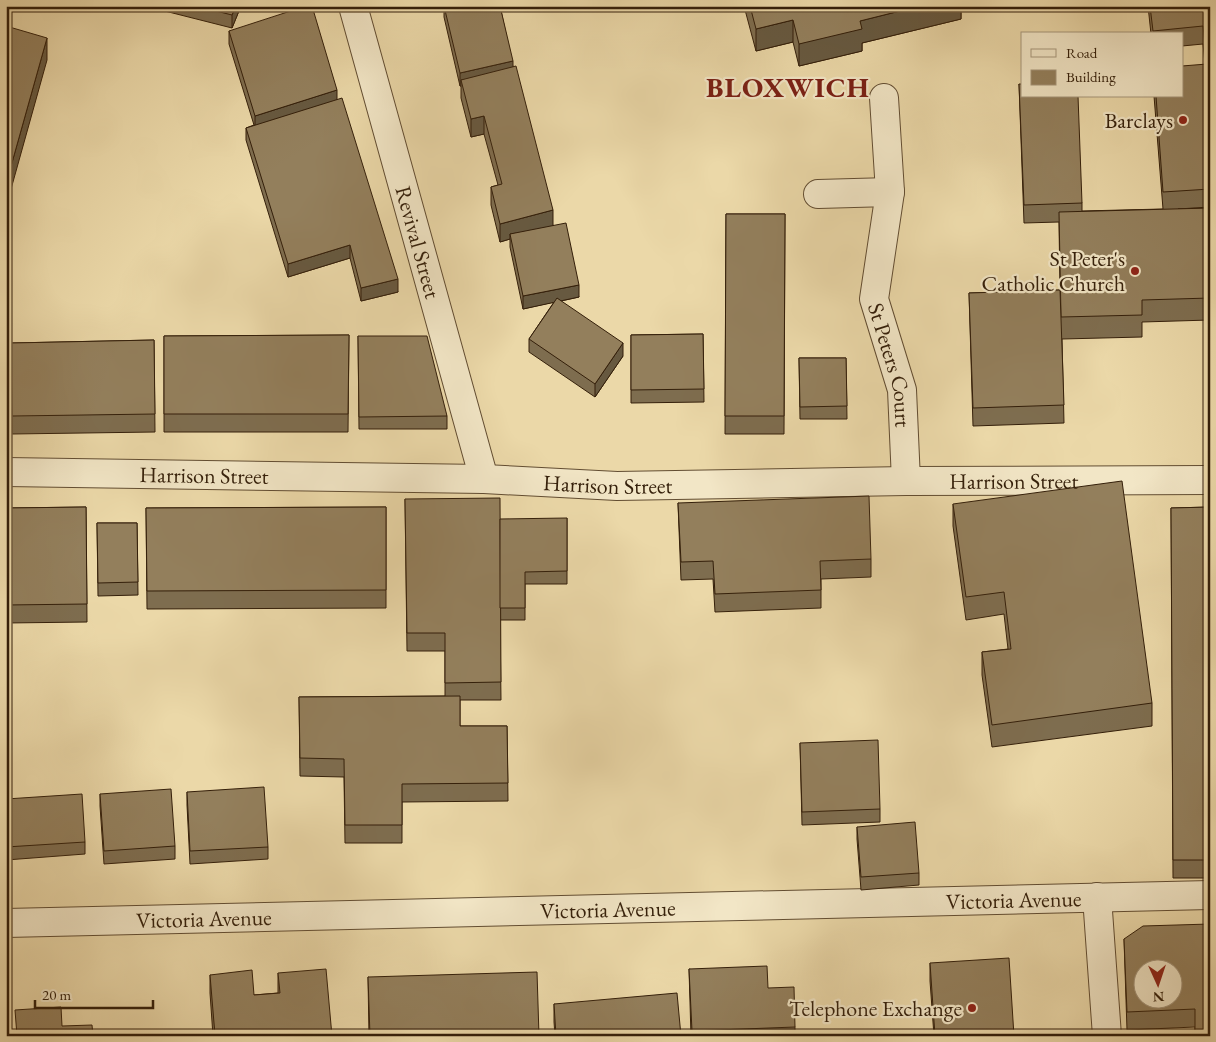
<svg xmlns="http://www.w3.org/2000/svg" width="1216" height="1042" font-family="'EB Garamond',serif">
  <rect width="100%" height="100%" fill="#ebd8a8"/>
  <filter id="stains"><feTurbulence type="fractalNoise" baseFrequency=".004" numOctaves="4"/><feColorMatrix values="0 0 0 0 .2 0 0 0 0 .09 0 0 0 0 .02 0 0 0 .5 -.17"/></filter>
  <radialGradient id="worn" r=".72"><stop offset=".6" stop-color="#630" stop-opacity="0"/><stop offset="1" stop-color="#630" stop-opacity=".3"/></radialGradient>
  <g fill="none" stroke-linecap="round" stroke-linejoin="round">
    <defs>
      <g id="minor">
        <path id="s1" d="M353 6 484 479"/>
        <path id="s2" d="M884 98 890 192 874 299 902 390 906 481"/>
        <path d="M818 194 890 192"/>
        <path id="s3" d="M6 472 484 479 617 486 906 481 1210 480"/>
        <path d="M1097 897 1107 1036"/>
        <path id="s4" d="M6 923 1210 895"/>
      </g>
    </defs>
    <use href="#minor" stroke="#624d32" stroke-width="30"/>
    <use href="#minor" stroke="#f2e6c6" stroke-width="28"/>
  </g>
  <g fill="#7e6d4f" stroke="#341f0a">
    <path d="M145 6H241L232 28Z"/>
    <path d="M444 6H500L513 67 553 226 579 297 561 301 623 356 595 397 529 352V339L554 302 523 309 510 247V239L500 242 491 205V187L498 185 484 134 471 137 461 98V86H460L444 17Z"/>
    <path d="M744 6H961V19L862 43V51L799 66 793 42 756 51Z"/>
    <path d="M1148 6H1210V207L1178 209 1210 208V320L1142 322V337L1062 339 1064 423 973 426 969 293 1060 290 1059 222 1024 223 1019 84 1082 203V211L1163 209 1154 96H1182L1205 64 1203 44 1182 46V34H1151Z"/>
    <path d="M229 31 337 100 398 292 361 301 350 258 288 277 246 140V128L254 125 229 44Z"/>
    <path d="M726 214H785L784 434H725Z"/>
    <path d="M703 334 704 402 631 403V335Z"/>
    <path d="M349 335 348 432H164V336Z"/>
    <path d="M358 336 447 416V429H359Z"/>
    <path d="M154 340 155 432 12 434 11 343Z"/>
    <path d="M799 358H846L847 419H800Z"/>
    <path d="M405 499 500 578 567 518V584H525V620H500L501 700H460V726H507L508 801 402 802V843H345L344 777 300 776 299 697 445 696V651H407Z"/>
    <path d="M678 503 871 559V577L821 579V608L715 612 713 579 681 580Z"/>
    <path d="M953 504 1152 703V726L992 747 982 675V652L1008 649 1004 614 966 620 953 526Z"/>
    <path d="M86 507 87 622 6 623V508Z"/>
    <path d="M386 507V608L147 609 146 508Z"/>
    <path d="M1210 507V878H1173L1171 508Z"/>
    <path d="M97 523H137L138 595 98 596Z"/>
    <path d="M800 743 880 809V822L802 825Z"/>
    <path d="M187 792 268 847V859L190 864 187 805Z"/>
    <path d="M100 794 175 846V859L104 864 100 806Z"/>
    <path d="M6 799 85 842V854L6 860Z"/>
    <path d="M857 827 919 873V885L861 890 857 839Z"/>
    <path d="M1210 924V1036H1195V1027L1127 1030 1124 939Z"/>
    <path d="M930 963 1014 1036H934L930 981Z"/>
    <path d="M689 969 768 988 795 1027V1036H691Z"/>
    <path d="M278 973 332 1036H213L210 993V975L254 995 278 993Z"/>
    <path d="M368 977 539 1036H369Z"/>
    <path d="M554 1004 681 1036H555L554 1022Z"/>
  </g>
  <g fill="#675940" stroke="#341f0a">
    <path d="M236 6H241L232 28V15Z"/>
    <path d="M920 6H961V19L862 43V51L799 66V44L860 21Z"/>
    <path d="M793 20V42L756 51V29Z"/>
    <path d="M47 38V60L6 207V184Z"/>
    <path d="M513 61V74L461 80V86H460V73Z"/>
    <path d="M337 90V102L255 129V116Z"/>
    <path d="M484 116V134L471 137V119Z"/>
    <path d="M553 210V228L510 234V239L500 242V224Z"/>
    <path d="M350 245V258L288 277V264Z"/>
    <path d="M398 279V292L361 301V288Z"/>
    <path d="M579 285V297L523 309V296Z"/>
    <path d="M623 343V356L595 397V384Z"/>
  </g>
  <g fill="#937f5c" stroke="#341f0a" fill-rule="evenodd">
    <path d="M196 6H236L232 15Z"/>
    <path d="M306 6H312L337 90 255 116 229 31Z"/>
    <path d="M444 6H500L513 61 460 73Z"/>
    <path d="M750 6H920L860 21 862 29 799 44 793 20 756 29Z"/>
    <path d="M1150 6H1210V189L1163 192 1156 96H1182V66L1207 64 1203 26 1153 31Z"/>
    <path d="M6 26 47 38 6 184Z"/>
    <path d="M516 66 553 210 500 224 491 187 502 184 484 116 471 119 461 80Z"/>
    <path d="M1019 84H1022V96H1078L1082 203 1024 205Z"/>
    <path d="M342 98 398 279 361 288 350 245 288 264 246 128Z"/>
    <path d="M1210 208V298L1142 300V315L1061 317 1059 212Z"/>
    <path d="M726 214H785L784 416H725Z"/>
    <path d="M566 223 579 285 523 296 510 234Z"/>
    <path d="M1060 290 1064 405 973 408 969 293Z"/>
    <path d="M557 298 623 343 595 384 529 339Z"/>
    <path d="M703 334 704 389 631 390V335Z"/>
    <path d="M349 335 348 414H164V336Z"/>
    <path d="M358 336H427L447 416 359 417Z"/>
    <path d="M154 340 155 414 12 416 11 343Z"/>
    <path d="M799 358H846L847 406 800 407Z"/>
    <path d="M1122 481 1152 703 992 725 982 652 1011 649 1004 592 966 597 953 504Z"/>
    <path d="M869 496 871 559 820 561 821 590 715 594 713 561 681 562 678 503Z"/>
    <path d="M500 498 501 682 445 683V633H407L405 499Z"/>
    <path d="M86 507 87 604 6 605V508Z"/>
    <path d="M386 507V590L147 591 146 508Z"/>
    <path d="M1210 507V860H1173L1171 508Z"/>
    <path d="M567 518V571L525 572V608H500V519Z"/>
    <path d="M97 523H137L138 582 98 583Z"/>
    <path d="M460 696V726H507L508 783 402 784V825H345L344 759 300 758 299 697Z"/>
    <path d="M878 740 880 809 802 812 800 743Z"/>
    <path d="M264 787 268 847 190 851 187 792Z"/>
    <path d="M171 789 175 846 104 851 100 794Z"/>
    <path d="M82 794 85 842 6 847V799Z"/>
    <path d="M915 822 919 873 861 877 857 827Z"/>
    <path d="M1210 924V1036H1195V1009L1127 1012 1124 939 1143 926ZM1144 970H1174V1000H1144Z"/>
    <path d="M1009 958 1014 1036H935L930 963Z"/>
    <path d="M767 966 768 988 794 987 795 1027 692 1031 689 969Z"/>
    <path d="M326 969 332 1036H249V1032L215 1035 210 975 252 970 254 995 280 993 278 973Z"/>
    <path d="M537 972 539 1036H370L368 977Z"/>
    <path d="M677 993 681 1036H556L554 1004Z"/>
    <path d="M61 1007 62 1026 92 1025 93 1036H17L15 1010Z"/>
  </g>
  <g fill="#8f2418" stroke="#f2e6c6" stroke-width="2">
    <circle cx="1183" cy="120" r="5"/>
    <circle cx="1135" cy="271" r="5"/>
    <circle cx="972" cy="1008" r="5"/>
  </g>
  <g text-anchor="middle" stroke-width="4.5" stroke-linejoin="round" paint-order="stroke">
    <g font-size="22" fill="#341f0a" stroke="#f2e6c6" text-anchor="end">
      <text x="1173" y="128">Barclays</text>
      <text x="1125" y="266">St Peter's<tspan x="1125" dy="25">Catholic Church</tspan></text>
      <text x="962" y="1016">Telephone Exchange</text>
    </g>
    <g font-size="22" fill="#341f0a" stroke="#f2e6c6">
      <text dy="8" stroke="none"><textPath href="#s1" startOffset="245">Revival Street</textPath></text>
      <text dy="8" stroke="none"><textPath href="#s2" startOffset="271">St Peters Court</textPath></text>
      <text dy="8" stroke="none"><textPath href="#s3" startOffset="198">Harrison Street</textPath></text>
      <text dy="8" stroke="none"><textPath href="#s3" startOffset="1008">Harrison Street</textPath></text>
      <text dy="8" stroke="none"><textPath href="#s3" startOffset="602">Harrison Street</textPath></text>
      <text dy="8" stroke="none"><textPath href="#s4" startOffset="1008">Victoria Avenue</textPath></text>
      <text dy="8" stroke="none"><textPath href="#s4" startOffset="602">Victoria Avenue</textPath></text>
      <text dy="8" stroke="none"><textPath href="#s4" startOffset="198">Victoria Avenue</textPath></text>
    </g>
    <g font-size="28" font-weight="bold" letter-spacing="1" fill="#7a1f14" stroke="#f2e6c6">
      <text x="788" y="97">BLOXWICH</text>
    </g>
  </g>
  <rect width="1216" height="1042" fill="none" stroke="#ebd8a8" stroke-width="25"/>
  <rect x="8" y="8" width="1201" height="1027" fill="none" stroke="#341f0a" stroke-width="2.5"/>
  <rect x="12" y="12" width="1191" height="1017" fill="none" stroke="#341f0a"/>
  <rect x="1021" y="32" width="162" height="65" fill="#f2e6c6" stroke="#a6967b"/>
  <rect x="1031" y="49" width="25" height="8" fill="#f2e6c6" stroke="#a6967b"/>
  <text x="1066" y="58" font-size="15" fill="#341f0a">Road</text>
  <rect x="1031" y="70" width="25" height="15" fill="#937f5c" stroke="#a6967b"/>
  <text x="1066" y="82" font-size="15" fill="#341f0a">Building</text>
  <g transform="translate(1158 984) rotate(177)"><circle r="24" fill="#f2e6c6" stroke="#a6967b"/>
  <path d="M0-4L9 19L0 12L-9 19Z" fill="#8f2418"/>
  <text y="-8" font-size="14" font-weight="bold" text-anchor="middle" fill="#341f0a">N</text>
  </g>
  <path d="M35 1000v8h118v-8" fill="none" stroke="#341f0a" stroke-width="2.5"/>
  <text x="42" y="1000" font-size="15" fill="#341f0a" stroke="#f2e6c6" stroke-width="4" paint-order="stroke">20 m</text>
  <rect width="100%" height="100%" filter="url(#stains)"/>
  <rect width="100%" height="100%" fill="url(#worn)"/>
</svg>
